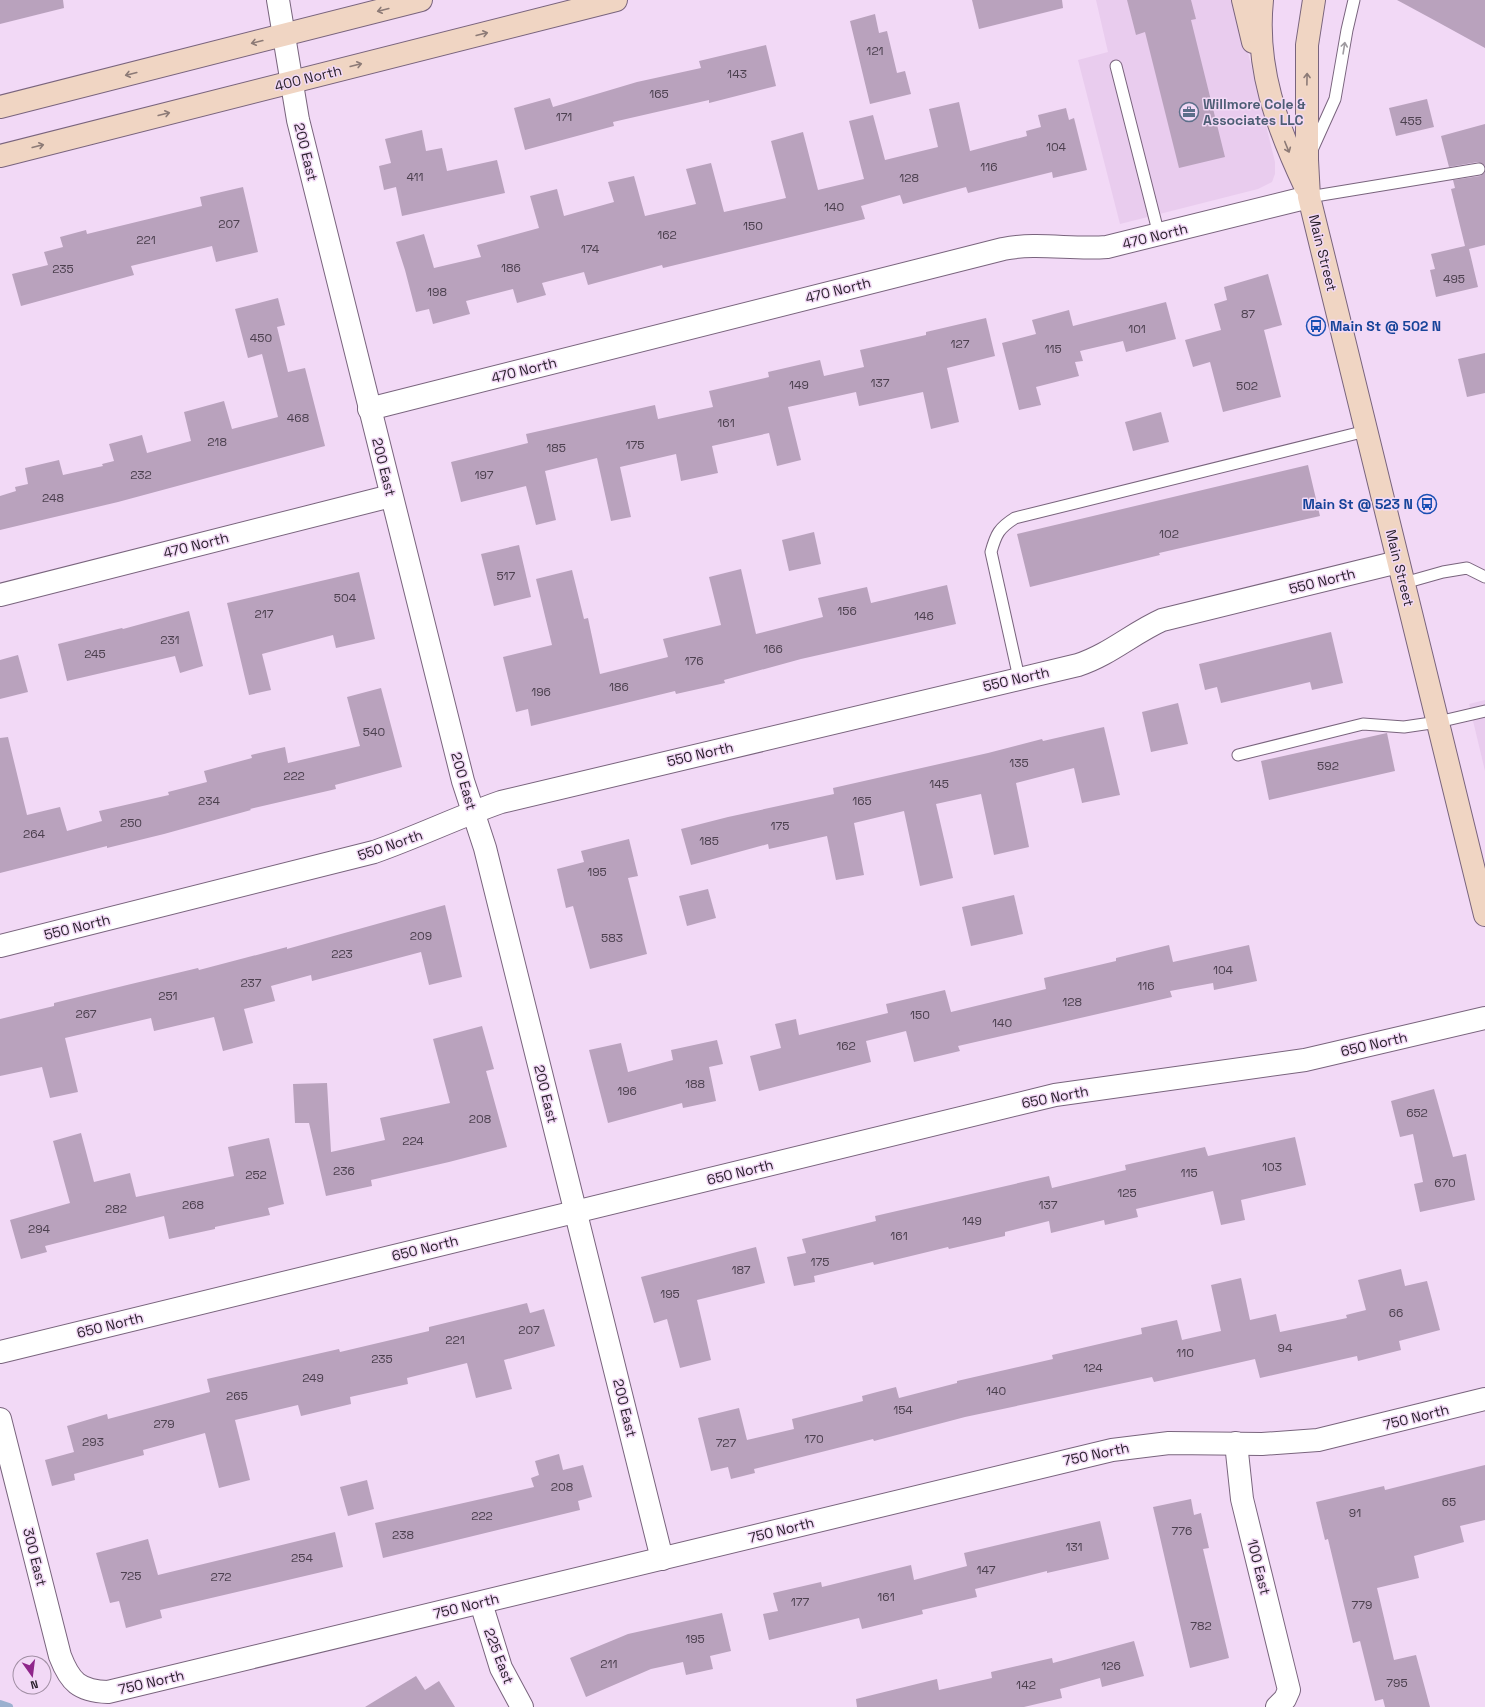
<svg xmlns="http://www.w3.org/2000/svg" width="1485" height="1707" font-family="'Space Grotesk',sans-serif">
  <rect width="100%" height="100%" fill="#f2d9f6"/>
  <g fill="#e9ccee">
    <path d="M1096 0H1235L1275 162V174L1272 182 1258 189 1120 224 1078 60 1108 52Z"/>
    <path d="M1485 700V771L1469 704Z"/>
  </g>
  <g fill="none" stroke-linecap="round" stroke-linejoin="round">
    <path stroke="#9bb0cf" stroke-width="8" d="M0 1704 9 1707"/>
  </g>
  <g fill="#b9a2bd">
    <path d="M0 0H63L64 8 0 24Z"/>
    <path d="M972 0H1062L1063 8 979 29Z"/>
    <path d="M1127 0H1191L1196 19 1191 20 1225 157 1179 168 1145 32 1136 35Z"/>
    <path d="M1397 0H1485V48L1434 20Z"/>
    <path d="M875 14 879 33 887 31 897 73 905 71 911 94 870 104 850 21Z"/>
    <path d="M766 45 776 86 709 103V100L613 122 614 126 525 150 514 108 550 98 553 107 637 82 701 68 699 61Z"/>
    <path d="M1427 99 1434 127 1396 136 1389 108Z"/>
    <path d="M959 102 970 151 1027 136 1026 131 1041 127 1038 115 1066 108 1069 120 1074 118 1087 170 1053 178 1052 172 968 193 966 187 903 204 900 195 861 206 865 219 663 268 662 265 588 285 584 272 542 283 546 295 517 303 513 289 466 301 470 314 433 324 429 309 416 312 405 270 396 242 424 234 434 268 481 257 477 245 539 228 530 196 557 189 564 216 614 202 608 182 634 176 645 216 696 204 686 169 711 163 724 212 786 198 771 141 803 132 818 190 864 179 849 121 873 115 885 160 938 147 929 109Z"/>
    <path d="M1485 124V166L1478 162 1449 167 1441 136Z"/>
    <path d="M422 130 426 151 442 148 447 171 497 160 505 193 402 216 396 187 384 190 379 166 391 163 385 139Z"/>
    <path d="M1485 172V245L1469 249 1478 287 1436 297 1430 270 1435 269 1431 254 1465 246 1451 189 1455 188 1453 180 1480 176Z"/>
    <path d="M243 187 258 252 216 262 212 246 131 266 134 275 21 306 12 274 48 265 44 252 63 247 60 237 86 230 87 234 202 206 200 197Z"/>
    <path d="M1268 274 1282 325 1264 330 1281 397 1223 412 1210 362 1193 367 1185 340 1221 330 1214 304 1227 300 1224 287Z"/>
    <path d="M278 298 285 325 277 327 288 372 305 368 325 446 118 502 0 530V496L16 491 15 487 28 484 25 468 59 460 63 475 103 466 102 464 114 461 109 444 142 435 147 453 191 441 184 412 224 401 232 429 278 417 262 354 248 358 235 309Z"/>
    <path d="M1166 302 1176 339 1126 352 1123 341 1080 351 1083 361 1075 362 1079 376 1036 387 1041 405 1019 410 1002 343 1036 334 1032 320 1069 310 1073 326Z"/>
    <path d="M986 318 995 356 947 368 959 422 931 429 923 392 859 406 856 392 788 407 801 460 777 466 769 433 712 446 718 473 681 481 676 454 620 467 631 517 611 521 597 458 545 471 556 520 536 525 526 486 461 502 451 462 528 443 526 434 655 405 658 419 713 407 709 391 769 377 768 372 820 360 824 376 864 367 860 350 926 335V332Z"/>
    <path d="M1485 353V393L1467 397 1458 359Z"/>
    <path d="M1161 412 1169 442 1133 451 1125 422Z"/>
    <path d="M1308 465 1320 516 1159 553 1160 555 1030 587 1017 534Z"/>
    <path d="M814 532 821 564 789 571 782 540Z"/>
    <path d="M519 545 531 597 494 606 481 554Z"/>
    <path d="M741 569 756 634 823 617 818 598 867 587 871 603 947 585 956 624 801 659 724 680 725 683 676 694 675 691 531 726 528 709 516 712 503 657 552 645 536 579 572 570 584 619 588 618 600 674 668 657 663 639 721 625 709 577Z"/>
    <path d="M359 572 375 639 336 648 333 635 262 654 271 690 249 695 227 603Z"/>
    <path d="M189 611 203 666 180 673 175 656 67 681 58 644 122 628 123 629Z"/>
    <path d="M1331 632 1343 683 1312 690 1310 682 1221 703 1217 687 1205 690 1199 664Z"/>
    <path d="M18 655 28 692 0 699V660Z"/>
    <path d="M381 688 402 767 335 785 336 789 250 809 251 810 164 834 107 848V846L0 873V738L8 737 27 815 60 807 67 831 102 821 99 811 169 795 168 792 207 782 204 771 252 758 251 755 285 747 288 763 360 746 347 697Z"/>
    <path d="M1178 703 1188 744 1151 752 1142 712Z"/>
    <path d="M1104 727 1120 795 1082 803 1074 768 1016 783 1029 847 994 855 981 794 936 804 953 878 920 886 904 811 854 823 864 875 836 880 827 836 769 849 768 844 691 865 681 829 728 817 834 794 833 788 988 753 1042 739 1043 741Z"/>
    <path d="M1387 733 1395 771 1269 800 1261 761Z"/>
    <path d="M629 839 638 876 628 878 647 954 590 969 573 906 566 908 557 869 584 862 581 851Z"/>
    <path d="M708 889 716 918 687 926 679 896Z"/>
    <path d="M1014 895 1023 934 971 946 962 907Z"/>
    <path d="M445 905 462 977 429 985 421 952 312 981 311 975 271 986 275 1001 244 1009 253 1043 223 1051 214 1017 154 1031 151 1018 65 1038 78 1092 50 1098 42 1067 0 1076V1019L54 1006V1003L127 985 198 968 199 970 287 947V949Z"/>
    <path d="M1169 945 1173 962 1249 945 1257 981 1214 990 1213 983 1170 991 1172 997 958 1046 960 1051 914 1062 906 1031 866 1041 871 1062 759 1091 750 1056 781 1048 775 1024 796 1019 799 1035 888 1013 886 1004 945 990 951 1012 1046 989 1044 978 1116 961V958Z"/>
    <path d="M482 1026 494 1069 486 1071 507 1147 449 1162 371 1180 372 1186 326 1196 309 1123H295L293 1084 327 1083 331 1152 385 1140 380 1118 450 1103 433 1039Z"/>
    <path d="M717 1040 723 1064 709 1067 716 1101 683 1108 682 1103 608 1123 589 1050 621 1043 628 1072 673 1060 671 1050Z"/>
    <path d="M1434 1089 1453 1157 1466 1154 1475 1200 1420 1212 1414 1184 1423 1182 1413 1134 1400 1137 1391 1101Z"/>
    <path d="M81 1133 94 1182 130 1173 136 1197 234 1176 228 1147 269 1138 284 1204 268 1208 270 1215 215 1227V1229L169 1239 164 1216 45 1246 47 1252 21 1259 10 1220 70 1203 53 1141Z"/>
    <path d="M1295 1137 1306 1185 1241 1200 1245 1220 1221 1225 1213 1191 1136 1209 1138 1217 1105 1225 1104 1220 1051 1233 1049 1221 1005 1232V1236L949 1249 948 1247 874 1265 873 1262 814 1276 815 1282 794 1286 787 1257 806 1253 802 1239 876 1221 875 1216 1049 1176 1052 1188 1126 1170 1125 1165 1205 1147 1208 1156Z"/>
    <path d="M756 1247 765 1283 697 1300 711 1360 680 1368 667 1319 654 1323 641 1277Z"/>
    <path d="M1401 1269 1405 1286 1427 1281 1440 1330 1399 1341 1401 1350 1358 1361 1357 1356 1260 1378 1255 1359 1154 1382 1152 1377 965 1417 874 1441 873 1439 754 1469 755 1473 731 1479 728 1467 711 1471 698 1418 739 1408 747 1440 794 1429 792 1419 863 1401 862 1396 896 1387 899 1398 957 1383V1381L1053 1359 1052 1355 1142 1334 1141 1328 1177 1320 1182 1340 1221 1331 1211 1285 1241 1278 1250 1320 1276 1314 1280 1332 1347 1318 1346 1315 1366 1310 1358 1280Z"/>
    <path d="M527 1303 530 1313 544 1309 555 1346 504 1360 512 1389 476 1398 467 1363 407 1378 408 1384 350 1397 351 1404 301 1416 298 1405 235 1420 250 1480 219 1488 205 1433 143 1450 144 1455 74 1474 75 1480 52 1486 45 1460 74 1452 67 1426 107 1414 108 1419 210 1392 207 1379 339 1349 340 1352 429 1331V1327Z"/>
    <path d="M559 1454 563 1470 583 1465 592 1497 578 1501 580 1510 383 1558 375 1523 534 1487 531 1478 539 1475 535 1461Z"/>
    <path d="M1485 1465V1520L1460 1526 1464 1542 1414 1556 1419 1578 1377 1588 1394 1660 1416 1655 1430 1707H1385L1383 1699 1375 1701 1360 1641 1353 1643 1328 1539 1325 1540 1316 1502 1384 1486 1385 1490Z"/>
    <path d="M367 1480 374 1509 348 1516 340 1487Z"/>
    <path d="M1191 1499 1194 1515 1201 1513 1209 1548 1203 1549 1229 1658 1190 1668 1153 1507Z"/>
    <path d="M1100 1521 1109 1559 1047 1573V1571L975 1589 977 1597 922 1610 923 1614 862 1629 859 1618 769 1640 763 1614 778 1611 773 1593 821 1582 822 1587 911 1565 914 1580 967 1566 964 1553Z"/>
    <path d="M335 1532 343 1567 160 1610 162 1618 126 1628 119 1601 110 1603 96 1553 148 1539 158 1575Z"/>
    <path d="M722 1613 731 1651 710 1656 713 1669 686 1675 683 1662 651 1669 586 1697 570 1658 628 1634Z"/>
    <path d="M1134 1641 1144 1676 1102 1687 1100 1678 1060 1689 1062 1698 1024 1707H857L856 1699 937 1679 939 1690 992 1678 991 1672 1052 1658 1053 1663Z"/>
    <path d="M416 1676 425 1690 439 1681 455 1707H365Z"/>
  </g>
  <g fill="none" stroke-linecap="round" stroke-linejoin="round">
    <defs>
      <g id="lane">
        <path d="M1116 66 1159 235"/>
        <path d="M1312 150 1335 99 1347 30 1354 0"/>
        <path d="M1309 197 1479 169"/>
        <path d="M1404 583 1443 572 1467 568 1485 577"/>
        <path d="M1019 678 991 552C996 534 999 528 1015 518L1366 431"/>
        <path d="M1238 755 1363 724 1404 727 1438 722 1485 711"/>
      </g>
      <g id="street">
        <path d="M278 0 298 120 463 781 485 848 662 1559"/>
        <path d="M369 409 1003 249C1038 242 1072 250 1107 247L1309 197"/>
        <path d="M0 595 391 496"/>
        <path d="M0 946 374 852C417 837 458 817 501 802L1078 665C1109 655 1133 633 1162 620L1398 562"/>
        <path d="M0 1352 1055 1095 1305 1060 1485 1018"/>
        <path d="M0 1419 60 1656C70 1682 79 1691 108 1692L1112 1450 1169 1443 1262 1444 1318 1440 1485 1399"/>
        <path d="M1236 1443 1242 1499 1289 1690 1285 1699 1277 1707"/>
        <path d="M481 1603 501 1668 522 1707"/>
      </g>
      <g id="secondary">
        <path d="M1243 0 1253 42"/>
        <path d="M1262 0C1255 67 1277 127 1305 186"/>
        <path d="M1314 0 1307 45V160L1309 197 1485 915"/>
        <path d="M0 107 421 0"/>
        <path d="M0 156 616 0"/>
      </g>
    </defs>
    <use href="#lane" stroke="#79647d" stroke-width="13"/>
    <use href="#street" stroke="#79647d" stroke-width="24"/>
    <use href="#secondary" stroke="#79647d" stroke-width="24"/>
    <use href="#lane" stroke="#fff" stroke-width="11"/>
    <use href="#street" stroke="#fff" stroke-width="22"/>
    <use href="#secondary" stroke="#f0d5c3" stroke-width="22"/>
  </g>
  <defs><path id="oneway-shaft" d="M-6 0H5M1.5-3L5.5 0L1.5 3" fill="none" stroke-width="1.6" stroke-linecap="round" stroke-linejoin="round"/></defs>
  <g stroke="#8c7a76">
    <use href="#oneway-shaft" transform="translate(383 10) rotate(166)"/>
    <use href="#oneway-shaft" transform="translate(482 34) rotate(-14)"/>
    <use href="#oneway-shaft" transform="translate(257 42) rotate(166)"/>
    <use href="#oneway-shaft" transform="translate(356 65) rotate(-14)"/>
    <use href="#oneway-shaft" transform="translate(131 74) rotate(166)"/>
    <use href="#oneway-shaft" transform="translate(1307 79) rotate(-89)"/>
    <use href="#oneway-shaft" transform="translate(164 114) rotate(-14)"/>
    <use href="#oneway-shaft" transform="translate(38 146) rotate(-14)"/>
    <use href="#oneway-shaft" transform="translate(1287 147) rotate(68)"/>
  </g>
  <use stroke="#9e9a9f" href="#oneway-shaft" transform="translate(1344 48) rotate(-81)"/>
  <defs>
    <symbol id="office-ring" viewBox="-11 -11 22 22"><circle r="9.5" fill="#f2d9f6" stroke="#5c6f8a" stroke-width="1.5"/><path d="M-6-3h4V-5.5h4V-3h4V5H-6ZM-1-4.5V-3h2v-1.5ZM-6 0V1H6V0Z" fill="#5c6f8a"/></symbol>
    <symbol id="bus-ring" viewBox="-11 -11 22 22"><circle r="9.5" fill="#f2d9f6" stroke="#1a4fb4" stroke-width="1.5"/><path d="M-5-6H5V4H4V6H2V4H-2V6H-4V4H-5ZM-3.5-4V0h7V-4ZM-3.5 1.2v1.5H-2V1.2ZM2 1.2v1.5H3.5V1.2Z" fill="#1a4fb4"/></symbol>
  </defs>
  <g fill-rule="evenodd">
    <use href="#office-ring" x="1178" y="101" width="22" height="22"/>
    <use href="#bus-ring" x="1305" y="315" width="22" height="22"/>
    <use href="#bus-ring" x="1416" y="493" width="22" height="22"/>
  </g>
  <g text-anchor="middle" stroke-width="3" stroke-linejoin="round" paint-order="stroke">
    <g font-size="12" fill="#4c404f">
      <text x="875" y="55">121</text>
      <text x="737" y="78">143</text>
      <text x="659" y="98">165</text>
      <text x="564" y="121">171</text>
      <text x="1411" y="125">455</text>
      <text x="1056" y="151">104</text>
      <text x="989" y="171">116</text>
      <text x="415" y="181">411</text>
      <text x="909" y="182">128</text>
      <text x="834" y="211">140</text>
      <text x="229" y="228">207</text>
      <text x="753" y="230">150</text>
      <text x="667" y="239">162</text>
      <text x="146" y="244">221</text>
      <text x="590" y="253">174</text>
      <text x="511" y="272">186</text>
      <text x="63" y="273">235</text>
      <text x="1454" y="283">495</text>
      <text x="437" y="296">198</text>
      <text x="1248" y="318">87</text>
      <text x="1137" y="333">101</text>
      <text x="261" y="342">450</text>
      <text x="960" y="348">127</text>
      <text x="1053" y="353">115</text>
      <text x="880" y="387">137</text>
      <text x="799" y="389">149</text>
      <text x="1247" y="390">502</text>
      <text x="298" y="422">468</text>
      <text x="726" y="427">161</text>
      <text x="217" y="446">218</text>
      <text x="635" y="449">175</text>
      <text x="556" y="452">185</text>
      <text x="141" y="479">232</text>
      <text x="484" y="479">197</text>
      <text x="53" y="502">248</text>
      <text x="1169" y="538">102</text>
      <text x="506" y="580">517</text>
      <text x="345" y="602">504</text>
      <text x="847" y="615">156</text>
      <text x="264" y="618">217</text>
      <text x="924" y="620">146</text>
      <text x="170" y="644">231</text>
      <text x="773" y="653">166</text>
      <text x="95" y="658">245</text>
      <text x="694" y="665">176</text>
      <text x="619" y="691">186</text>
      <text x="541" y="696">196</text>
      <text x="374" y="736">540</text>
      <text x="1019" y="767">135</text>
      <text x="1328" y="770">592</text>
      <text x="294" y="780">222</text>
      <text x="939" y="788">145</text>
      <text x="209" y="805">234</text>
      <text x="862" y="805">165</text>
      <text x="131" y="827">250</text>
      <text x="780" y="830">175</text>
      <text x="34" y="838">264</text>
      <text x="709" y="845">185</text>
      <text x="597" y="876">195</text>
      <text x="421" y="940">209</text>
      <text x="612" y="942">583</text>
      <text x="342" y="958">223</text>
      <text x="1223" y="974">104</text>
      <text x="251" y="987">237</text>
      <text x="1146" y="990">116</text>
      <text x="168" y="1000">251</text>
      <text x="1072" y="1006">128</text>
      <text x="86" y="1018">267</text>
      <text x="920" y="1019">150</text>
      <text x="1002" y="1027">140</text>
      <text x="846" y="1050">162</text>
      <text x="695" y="1088">188</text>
      <text x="627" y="1095">196</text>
      <text x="1417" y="1117">652</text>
      <text x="480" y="1123">208</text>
      <text x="413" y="1145">224</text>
      <text x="1272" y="1171">103</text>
      <text x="344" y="1175">236</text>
      <text x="1189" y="1177">115</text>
      <text x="256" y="1179">252</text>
      <text x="1445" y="1187">670</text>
      <text x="1127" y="1197">125</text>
      <text x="193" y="1209">268</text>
      <text x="1048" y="1209">137</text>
      <text x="116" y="1213">282</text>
      <text x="972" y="1225">149</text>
      <text x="39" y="1233">294</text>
      <text x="899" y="1240">161</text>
      <text x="820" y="1266">175</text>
      <text x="741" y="1274">187</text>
      <text x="670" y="1298">195</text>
      <text x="1396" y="1317">66</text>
      <text x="529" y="1334">207</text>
      <text x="455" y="1344">221</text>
      <text x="1285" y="1352">94</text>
      <text x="1185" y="1357">110</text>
      <text x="382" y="1363">235</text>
      <text x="1093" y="1372">124</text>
      <text x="313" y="1382">249</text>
      <text x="996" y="1395">140</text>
      <text x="237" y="1400">265</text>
      <text x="903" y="1414">154</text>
      <text x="164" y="1428">279</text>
      <text x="814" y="1443">170</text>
      <text x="93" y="1446">293</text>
      <text x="726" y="1447">727</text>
      <text x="562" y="1491">208</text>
      <text x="1449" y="1506">65</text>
      <text x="1355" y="1517">91</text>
      <text x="482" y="1520">222</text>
      <text x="1182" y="1535">776</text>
      <text x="403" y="1539">238</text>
      <text x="1074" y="1551">131</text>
      <text x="302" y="1562">254</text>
      <text x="986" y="1574">147</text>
      <text x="131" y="1580">725</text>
      <text x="221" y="1581">272</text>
      <text x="886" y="1601">161</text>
      <text x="800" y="1606">177</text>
      <text x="1362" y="1609">779</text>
      <text x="1201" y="1630">782</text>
      <text x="695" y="1643">195</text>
      <text x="609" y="1668">211</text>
      <text x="1111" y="1670">126</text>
      <text x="1397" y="1687">795</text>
      <text x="1026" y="1689">142</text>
    </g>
    <g font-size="14" fill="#281f2a" stroke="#f2d9f6">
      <text transform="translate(308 78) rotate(-14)" y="5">400 North</text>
      <text transform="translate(306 152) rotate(76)" y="5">200 East</text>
      <text transform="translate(1155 236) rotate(-14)" y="5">470 North</text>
      <text transform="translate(1323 253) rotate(76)" y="5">Main Street</text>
      <text transform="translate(838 290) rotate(-14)" y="5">470 North</text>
      <text transform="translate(524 370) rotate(-14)" y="5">470 North</text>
      <text transform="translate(384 467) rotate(76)" y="5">200 East</text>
      <text transform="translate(196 545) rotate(-14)" y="5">470 North</text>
      <text transform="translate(1400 568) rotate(76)" y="5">Main Street</text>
      <text transform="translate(1322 581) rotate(-14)" y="5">550 North</text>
      <text transform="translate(1016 679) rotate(-13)" y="5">550 North</text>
      <text transform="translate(700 754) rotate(-13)" y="5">550 North</text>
      <text transform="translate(464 781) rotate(74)" y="5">200 East</text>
      <text transform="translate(390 845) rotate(-19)" y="5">550 North</text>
      <text transform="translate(77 927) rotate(-14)" y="5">550 North</text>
      <text transform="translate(1374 1044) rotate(-13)" y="5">650 North</text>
      <text transform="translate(546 1094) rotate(76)" y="5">200 East</text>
      <text transform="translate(1055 1097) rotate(-11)" y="5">650 North</text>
      <text transform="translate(740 1172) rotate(-14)" y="5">650 North</text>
      <text transform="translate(425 1248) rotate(-14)" y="5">650 North</text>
      <text transform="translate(110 1325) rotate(-14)" y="5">650 North</text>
      <text transform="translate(625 1408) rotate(76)" y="5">200 East</text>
      <text transform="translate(1416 1417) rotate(-14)" y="5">750 North</text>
      <text transform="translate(1096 1454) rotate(-12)" y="5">750 North</text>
      <text transform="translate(781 1530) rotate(-14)" y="5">750 North</text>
      <text transform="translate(35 1557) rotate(76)" y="5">300 East</text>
      <text transform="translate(1259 1567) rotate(76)" y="5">100 East</text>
      <text transform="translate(466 1606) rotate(-14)" y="5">750 North</text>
      <text transform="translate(499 1656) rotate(69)" y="5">225 East</text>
      <text transform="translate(151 1682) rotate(-13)" y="5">750 North</text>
    </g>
    <g font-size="14" font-weight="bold" fill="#4e5e75" stroke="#f2d9f6" text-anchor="start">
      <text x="1203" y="109">Willmore Cole &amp;<tspan x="1203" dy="16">Associates LLC</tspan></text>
    </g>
    <g font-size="14" font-weight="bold" fill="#164399" stroke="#f2d9f6" text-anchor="start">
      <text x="1330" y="331">Main St @ 502 N</text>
      <text x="1413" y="509" text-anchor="end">Main St @ 523 N</text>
    </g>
  </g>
  <g transform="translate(32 1675) rotate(166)"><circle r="19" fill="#f2d9f6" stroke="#a18fa4"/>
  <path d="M0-3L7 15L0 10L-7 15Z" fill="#8f258a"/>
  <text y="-6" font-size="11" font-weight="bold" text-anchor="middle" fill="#281f2a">N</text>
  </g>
</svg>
